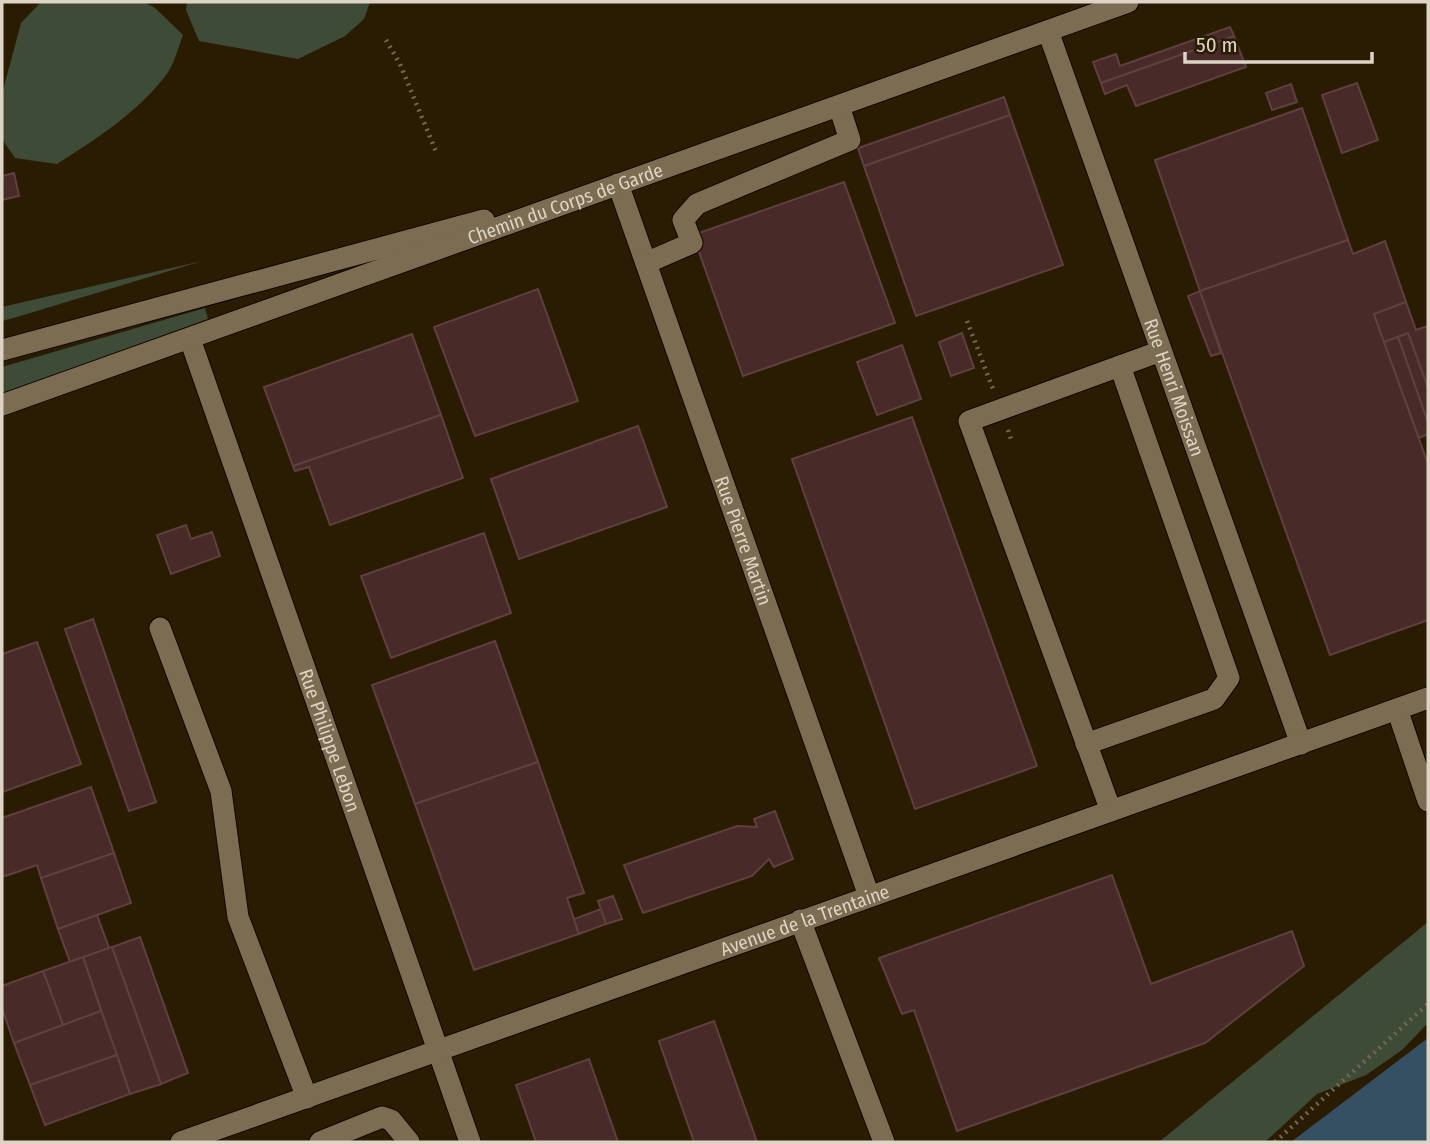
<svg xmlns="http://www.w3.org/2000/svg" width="1430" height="1144" font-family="'Fira Sans Condensed',sans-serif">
  <rect width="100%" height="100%" fill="#2a1c03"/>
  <g fill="#3e4c37">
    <path d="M41 2H144L155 8 183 35C178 48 174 65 166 75 137 113 96 139 57 164L15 158 2 139V94L21 23Z"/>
    <path d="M187 2H370L364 19 345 36 298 59 199 41 186 10Z"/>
    <path d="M202 261 17 317 2 321V307Z"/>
    <path d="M205 308 208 319 2 394V367Z"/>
    <path d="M1428 922V1023L1402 1050 1366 1075 1317 1094 1265 1142H1159Z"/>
  </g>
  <path fill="#355063" d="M1428 1038V1140L1426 1142H1291Z"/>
  <g fill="#482a29" stroke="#5f403e" stroke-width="2">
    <path d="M1230 27 1234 36 1101 83 1093 62 1116 54 1120 66Z"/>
    <path d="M1234 36 1246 67 1136 106 1127 85 1105 94 1101 83Z"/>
    <path d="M1357 83 1378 140 1342 153 1322 95Z"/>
    <path d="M1291 84 1297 102 1272 110 1266 93Z"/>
    <path d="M1004 97 1010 115 864 166 858 148Z"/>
    <path d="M1302 108 1348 240 1200 291 1155 160Z"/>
    <path d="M1010 115 1063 265 916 316 864 166Z"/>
    <path d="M14 173 19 196 2 200V176Z"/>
    <path d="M844 182 895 323 743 376 693 235Z"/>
    <path d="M1348 240 1353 254 1385 241 1406 302 1374 314 1428 464V620L1330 655 1200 291Z"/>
    <path d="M538 289 578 401 475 436 434 327Z"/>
    <path d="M1200 291 1221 353 1211 356 1188 296Z"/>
    <path d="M1406 302 1416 330 1428 326V388L1408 333 1384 342 1374 314Z"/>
    <path d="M962 333 974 368 951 376 939 342Z"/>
    <path d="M1408 333 1428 388V423L1398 337Z"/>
    <path d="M412 334 441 415 293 466 264 387Z"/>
    <path d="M1398 337 1428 423V434L1419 438 1384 342Z"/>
    <path d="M902 345 921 399 877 415 857 362Z"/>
    <path d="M441 415 463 478 330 525 309 467 295 471 293 466Z"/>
    <path d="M912 417 1037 766 915 809 792 459Z"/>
    <path d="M638 426 667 507 519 559 491 479Z"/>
    <path d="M186 525 191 539 212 532 220 556 171 574 157 535Z"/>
    <path d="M484 533 511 613 391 658 361 576Z"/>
    <path d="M93 619 156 802 129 811 65 629Z"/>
    <path d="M495 641 538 762 415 804 372 685Z"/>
    <path d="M37 642 81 764 2 792V654Z"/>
    <path d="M538 762 584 893 567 898 579 934 474 970 415 804Z"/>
    <path d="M91 787 114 853 41 878 37 865 2 877V818Z"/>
    <path d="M775 811 793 859 774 867 769 859 752 876 643 913 624 865 737 826 757 827 754 819Z"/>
    <path d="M114 853 131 903 58 929 41 878Z"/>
    <path d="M1112 875 1151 984 1292 931 1304 966 1205 1043 957 1131 914 1010 902 1014 879 958Z"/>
    <path d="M613 896 622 919 606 924 598 901Z"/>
    <path d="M601 909 606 924 579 934 574 919Z"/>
    <path d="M97 915 109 948 70 962 58 929Z"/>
    <path d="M140 937 188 1073 161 1084 112 947Z"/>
    <path d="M112 947 161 1084 130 1094 83 957Z"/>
    <path d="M83 957 101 1011 63 1025 43 971Z"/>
    <path d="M43 971 63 1025 14 1043 2 1008V986Z"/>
    <path d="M101 1011 117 1055 30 1085 14 1043Z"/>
    <path d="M714 1021 757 1142H694L659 1041Z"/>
    <path d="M117 1055 130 1094 45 1125 30 1085Z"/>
    <path d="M589 1059 618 1142H536L516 1085Z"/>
  </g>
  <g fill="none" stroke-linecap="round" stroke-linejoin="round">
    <defs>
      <g id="minor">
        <path id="s1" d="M1048 31 1301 744"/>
        <path id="s2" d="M618 184 869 896"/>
        <path d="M646 263 692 243 683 220 697 204 850 140 839 106"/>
        <path id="s3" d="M190 339 470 1142"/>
        <path d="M2 350 484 220"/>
        <path id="s4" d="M2 405 1128 2"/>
        <path d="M160 628 221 791 238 917 307 1098"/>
        <path d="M1397 709 1428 801"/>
        <path d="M1086 744 1214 699 1229 678 1120 366"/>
        <path d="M1111 811 969 421 1161 351"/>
        <path d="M800 920 884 1142"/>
        <path id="s5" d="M181 1142 1428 698"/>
        <path d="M320 1142 382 1117 391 1120 409 1142"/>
      </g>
    </defs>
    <use href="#minor" stroke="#120600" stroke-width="23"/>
    <g stroke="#746854" stroke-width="4.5" stroke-dasharray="2 5" stroke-linecap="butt">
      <path d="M386 40 400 64 437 154"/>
      <path d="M967 321 993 389"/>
      <path d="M1008 430 1011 439"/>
      <path d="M1275 1142 1428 1004"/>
    </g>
    <use href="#minor" stroke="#7c6c51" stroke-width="21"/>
  </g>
  <g text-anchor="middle" stroke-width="6" stroke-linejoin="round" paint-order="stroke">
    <g font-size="19" fill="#ddd4c5" stroke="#2a1c03">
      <text dy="7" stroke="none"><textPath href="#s4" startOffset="598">Chemin du Corps de Garde</textPath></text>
      <text dy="7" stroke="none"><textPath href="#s1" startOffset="378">Rue Henri Moissan</textPath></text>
      <text dy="7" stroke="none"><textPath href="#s2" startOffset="378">Rue Pierre Martin</textPath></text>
      <text dy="7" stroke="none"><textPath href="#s3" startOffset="425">Rue Philippe Lebon</textPath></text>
      <text dy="7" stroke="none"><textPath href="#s5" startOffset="662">Avenue de la Trentaine</textPath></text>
    </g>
  </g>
  <rect width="1430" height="1144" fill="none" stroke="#ddd4c5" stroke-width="7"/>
  <path d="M1185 52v10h187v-10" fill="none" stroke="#ddd4c5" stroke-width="3.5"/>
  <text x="1196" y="52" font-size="21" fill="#ddd4c5" stroke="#2a1c03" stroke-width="5" paint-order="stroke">50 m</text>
</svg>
